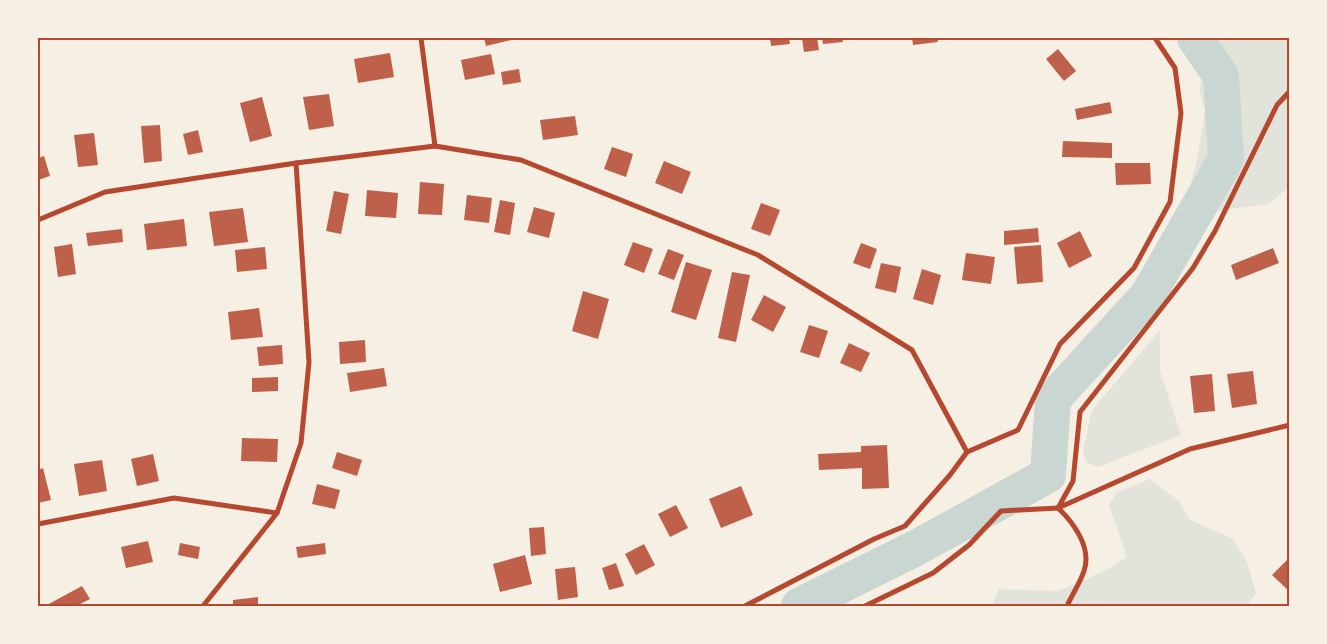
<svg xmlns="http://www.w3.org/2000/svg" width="1327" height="644" font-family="'Fira Sans',sans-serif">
  <rect width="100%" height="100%" fill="#f6efe4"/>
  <g fill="#e2e4dc">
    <path d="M1183 38H1289V187L1268 204 1209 212 1186 202 1197 160 1205 111 1199 88 1203 72Z"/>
    <path d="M1160 330V371L1181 435 1098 467 1086 462 1083 451 1092 410Z"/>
    <path d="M1150 479 1179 501 1190 520 1232 538 1247 562 1256 593 1246 606H992L999 589 1058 591 1103 572 1127 557 1109 505 1117 492Z"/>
  </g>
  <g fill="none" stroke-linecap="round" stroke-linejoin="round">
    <path stroke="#c9d6d2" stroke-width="36" d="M799 606 916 548 1048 475 1053 399 1148 295 1226 159 1221 76 1195 38"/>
  </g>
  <g fill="#bf614a">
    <path d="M484 38H520L486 46Z"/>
    <path d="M770 38H789L790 44 771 46Z"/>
    <path d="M802 38H817L819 50 804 52Z"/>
    <path d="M822 38H842L843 42 823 44Z"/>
    <path d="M912 38H937L938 42 913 45Z"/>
    <path d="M1058 49 1076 71 1064 81 1046 59Z"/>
    <path d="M390 53 394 77 358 83 354 59Z"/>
    <path d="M491 54 495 74 465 80 461 60Z"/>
    <path d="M519 69 521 82 503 85 501 72Z"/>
    <path d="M329 94 334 126 309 130 303 97Z"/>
    <path d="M262 97 272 136 250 142 240 103Z"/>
    <path d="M1110 102 1112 113 1077 120 1075 109Z"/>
    <path d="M575 116 578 135 543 140 540 120Z"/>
    <path d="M160 125 162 161 144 163 141 126Z"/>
    <path d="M198 130 203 152 188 155 183 134Z"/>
    <path d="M94 133 98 165 78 167 74 135Z"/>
    <path d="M1063 141 1112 143V158L1062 157Z"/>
    <path d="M612 147 633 154 626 177 604 169Z"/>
    <path d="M44 156 50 176 38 180V158Z"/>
    <path d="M664 161 691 172 682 194 655 183Z"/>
    <path d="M1115 163H1150L1151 184 1116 185Z"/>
    <path d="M420 182 444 184 442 215 418 214Z"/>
    <path d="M367 190 398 193 396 218 365 216Z"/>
    <path d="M334 191 349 194 341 234 326 231Z"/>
    <path d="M467 195 492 198 489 223 464 220Z"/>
    <path d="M500 200 515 203 510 235 494 232Z"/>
    <path d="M761 203 780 210 770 236 751 229Z"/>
    <path d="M534 207 555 213 549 238 527 232Z"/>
    <path d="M243 208 248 242 214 246 209 212Z"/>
    <path d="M184 219 187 246 147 250 144 224Z"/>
    <path d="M1038 228 1039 242 1004 245V231Z"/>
    <path d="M122 229 123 242 88 246 86 233Z"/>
    <path d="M1080 231 1092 256 1069 268 1057 243Z"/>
    <path d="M633 242 653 249 644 273 624 265Z"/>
    <path d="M861 243 877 249 870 269 853 263Z"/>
    <path d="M72 244 76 274 58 277 54 247Z"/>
    <path d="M1041 245 1043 282 1017 284 1014 247Z"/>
    <path d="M265 247 267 269 237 272 235 250Z"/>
    <path d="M1273 248 1279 263 1236 280 1231 265Z"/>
    <path d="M668 249 684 255 674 280 658 274Z"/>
    <path d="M966 253 995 257 991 284 962 280Z"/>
    <path d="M686 262 712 270 696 320 671 312Z"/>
    <path d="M881 263 901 267 896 293 875 288Z"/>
    <path d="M922 269 941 275 933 305 913 299Z"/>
    <path d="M732 272 750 275 736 342 718 338Z"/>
    <path d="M583 291 609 299 598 339 572 331Z"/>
    <path d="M764 295 786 307 773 332 751 320Z"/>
    <path d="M259 308 263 337 231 340 228 312Z"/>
    <path d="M809 325 828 331 819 358 800 352Z"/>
    <path d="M365 340 366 362 340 364 339 342Z"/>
    <path d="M849 343 870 353 861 372 840 363Z"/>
    <path d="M282 345 283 364 259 366 257 347Z"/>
    <path d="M384 368 387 386 350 392 347 373Z"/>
    <path d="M1253 371 1257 404 1232 408 1227 374Z"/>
    <path d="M1212 374 1215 411 1194 413 1190 376Z"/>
    <path d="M278 377V391L252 392V378Z"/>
    <path d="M242 438 278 439 277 462 241 461Z"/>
    <path d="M887 445 889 488 862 489V468L819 470 818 454 861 452V446Z"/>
    <path d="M337 452 362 460 357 476 332 468Z"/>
    <path d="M153 454 159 481 137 486 131 459Z"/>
    <path d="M102 460 107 491 79 496 74 464Z"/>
    <path d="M43 468 51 500 38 503V470Z"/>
    <path d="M317 484 340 490 335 509 312 504Z"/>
    <path d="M741 486 753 515 721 528 709 499Z"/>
    <path d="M676 505 688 528 670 537 658 514Z"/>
    <path d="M544 527 546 554 531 556 529 528Z"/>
    <path d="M148 541 153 562 126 568 121 547Z"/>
    <path d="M180 543 200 547 198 559 178 555Z"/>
    <path d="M325 543 326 554 298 558 296 547Z"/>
    <path d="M644 544 655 565 636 575 625 554Z"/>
    <path d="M525 555 532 584 500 592 493 564Z"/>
    <path d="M1290 557V592L1272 575Z"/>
    <path d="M616 563 624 586 609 590 602 568Z"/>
    <path d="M575 567 578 597 558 600 555 569Z"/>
    <path d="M82 586 90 599 76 606H45Z"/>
    <path d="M258 597V606H233V600Z"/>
  </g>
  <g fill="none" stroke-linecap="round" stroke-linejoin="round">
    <g stroke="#b5482f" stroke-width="5">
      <path d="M421 38 435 146"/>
      <path d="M1290 91 1277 105 1215 231 1193 268 1080 412 1073 481 1058 508 1190 449 1290 425"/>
      <path d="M38 220 105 192 296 163 435 146 521 160 758 255 912 350 967 452"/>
      <path d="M38 524 174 498 277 513"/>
      <path d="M203 606 277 513 301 443 309 362 296 163"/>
      <path d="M745 606 874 539 905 526 950 475 967 452 1018 430 1060 344 1134 268 1170 202 1181 113 1175 68 1155 38"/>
      <path d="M865 606 933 573 969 545 1001 511 1058 508C1074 523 1092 548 1084 571 1080 583 1072 595 1067 606"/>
    </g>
  </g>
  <rect width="1327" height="644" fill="none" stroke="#f6efe4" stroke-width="78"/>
  <rect x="39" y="39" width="1249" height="566" fill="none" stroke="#b5482f" stroke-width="2"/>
</svg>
